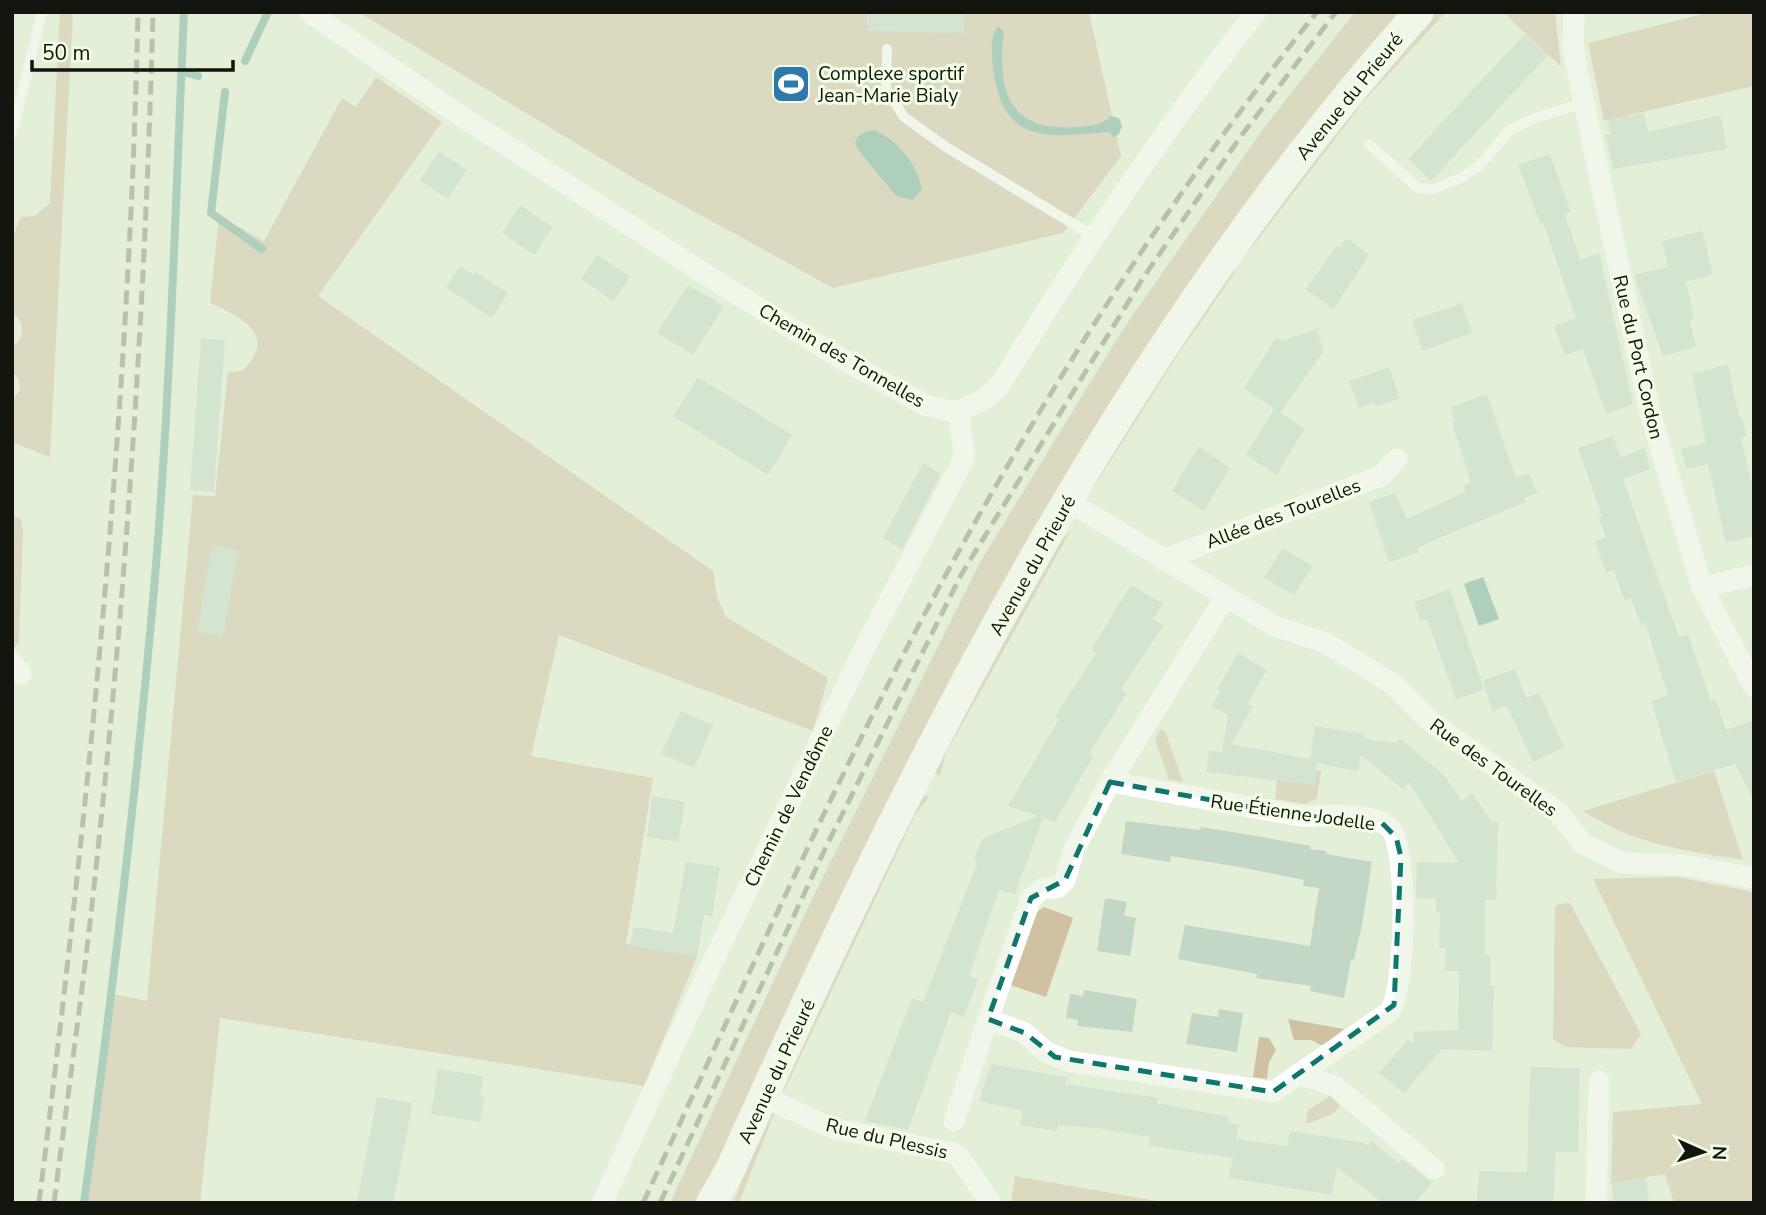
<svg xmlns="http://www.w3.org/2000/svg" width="1766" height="1215" font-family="'Nunito Sans',sans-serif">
  <rect width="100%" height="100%" fill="#e4efd8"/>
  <g fill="#d1c1a3">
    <path d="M60 12H73L50 457 12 442V403L20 389 18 378 12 371V348C25 337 26 322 12 312V238L21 217 35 216 50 203Z"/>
    <path d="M358 12H1089L1121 156 1063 233 833 288 637 180Z"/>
    <path d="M1355 12H1401C1301 127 1208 251 1126 379L699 1203H670L810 903 979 564 1123 329 1263 129Z"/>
    <path d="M1434 12H1446L1364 101 1250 250 1247 247 1359 98Z"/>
    <path d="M1503 12H1555L1561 67Z"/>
    <path d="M1710 12H1754V86L1604 121 1588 43Z"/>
    <path d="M376 77 442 122 318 296 713 571 717 597 726 617 828 678 813 731 559 635 531 756 653 778 626 944 697 957 644 1086 220 1018 200 1203H87L113 994 147 1001 193 495 215 496 228 372 242 371C279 336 242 317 210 303L219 216 264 241 342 98 356 107Z"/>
    <path d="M1232 268 1236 271 1175 359 1094 487 1095 480Z"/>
    <path d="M17 517 21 519 23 530 19 642 12 650V519Z"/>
    <path d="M1070 532 946 753 940 776 932 772 1060 540Z"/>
    <path d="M1161 729 1165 731 1183 782 1169 780 1155 740Z"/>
    <path d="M1279 764 1321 771 1317 798 1306 804 1275 799Z"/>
    <path d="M1714 771 1743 860C1679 849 1639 846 1583 811Z"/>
    <path d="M921 793 929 797 916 813 784 1091 780 1089Z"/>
    <path d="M1677 877 1754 892V1203H1674L1665 1174 1611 1183 1613 1112 1702 1104 1593 879Z"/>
    <path d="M1570 903 1641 1034 1631 1049 1565 1047 1553 1039 1555 907 1559 904Z"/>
    <path d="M1044 907 1073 918 1046 997 1010 985 1035 913Z"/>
    <path d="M1288 1019 1344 1029 1323 1046 1311 1040H1294Z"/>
    <path d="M1259 1037 1269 1038 1276 1050 1269 1062 1267 1079 1253 1077Z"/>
    <path d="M1330 1096 1340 1106 1331 1115 1306 1124 1308 1110Z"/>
    <path d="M769 1112 774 1114 739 1203H733Z"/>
    <path d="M1015 1176 1168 1203H1011Z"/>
  </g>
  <g fill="#6da897">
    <path d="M998 26 1004 32C997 91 1008 132 1076 127 1088 126 1103 126 1111 116L1119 118 1122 126 1119 134 1113 137 1110 132C1047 137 1003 146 993 68 992 55 989 37 998 26Z"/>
    <path d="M874 130C899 141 916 163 922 189L913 200 896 196 860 152 855 144C857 133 864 132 874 130Z"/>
    <path d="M1483 577 1499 619 1479 626 1464 584Z"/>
  </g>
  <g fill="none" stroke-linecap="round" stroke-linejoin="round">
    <g stroke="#6da897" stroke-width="8">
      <path d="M245 61 268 12"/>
      <path d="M181 71 198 76"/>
      <path d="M225 92 211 213 262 249"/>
      <path d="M84 1203C111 1006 134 810 152 612 170 413 175 212 184 12"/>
    </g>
  </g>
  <g fill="#c2d7c6">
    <path d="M867 12H965L964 33 867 31Z"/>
    <path d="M1525 34 1548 55 1431 181 1408 159Z"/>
    <path d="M1644 113 1648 132 1720 115 1727 149 1613 169 1606 135 1611 134 1608 120Z"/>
    <path d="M439 151 467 170 448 199 420 180Z"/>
    <path d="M1550 154 1571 212 1565 214 1580 260 1599 253 1633 404 1606 414 1583 349 1565 355 1554 326 1576 318 1543 222 1540 223 1518 165Z"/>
    <path d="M520 205 553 227 534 255 502 233Z"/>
    <path d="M1702 231 1713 275 1686 282 1693 311 1694 318 1689 320 1697 347 1663 356 1634 275 1668 267 1662 241Z"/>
    <path d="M1347 238 1369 255 1333 309 1306 289 1336 246 1339 248Z"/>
    <path d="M597 255 630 277 613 301 581 279Z"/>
    <path d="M460 266 473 275 475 272 508 293 492 318 446 287Z"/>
    <path d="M688 285 724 306 693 355 657 333Z"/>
    <path d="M1462 303 1472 333 1422 351 1412 320Z"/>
    <path d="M1320 328 1317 332 1324 351 1280 413 1305 429 1276 475 1246 455 1274 409 1244 388 1276 337 1281 341Z"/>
    <path d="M201 338 225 340 214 492 190 490Z"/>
    <path d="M1728 364 1739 418 1742 417 1747 436 1741 438 1754 492V536L1726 543 1708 464 1687 469 1681 449 1706 443 1692 374Z"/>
    <path d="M1389 367 1400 398 1376 407 1374 403 1359 408 1349 381Z"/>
    <path d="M698 377 792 435 768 475 673 416Z"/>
    <path d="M1487 394 1516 478 1529 473 1537 493 1524 498 1526 502 1434 540 1418 548 1419 552 1389 562 1369 502 1395 493 1407 519 1465 492 1463 486 1471 483 1452 422 1455 421 1451 407Z"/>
    <path d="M1613 436 1621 457 1645 448 1650 469 1623 479 1679 637 1688 634 1711 702 1716 700 1726 730 1754 720V801L1735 764 1676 782 1651 701 1668 695 1645 623 1641 625 1631 598 1624 600 1614 570 1606 572 1595 541 1606 538 1599 517 1602 516 1578 448Z"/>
    <path d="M1199 446 1230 468 1204 511 1172 491Z"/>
    <path d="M923 463 941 474 902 549 883 538Z"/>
    <path d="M212 545 238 550 223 637 197 632Z"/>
    <path d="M1282 548 1313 566 1294 595 1264 578Z"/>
    <path d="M1131 585 1163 604 1153 619 1164 625 1121 689 1127 693 1089 754 1093 757 1055 822 1043 818 1015 894 999 890 969 976 978 979 964 1017 951 1012 908 1130 865 1121 912 998 923 1002 977 864 974 858 983 838 1038 816 1008 806 1059 719 1055 717 1096 653 1091 649Z"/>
    <path d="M1450 589 1484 690 1456 699 1427 619 1421 622 1414 602Z"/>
    <path d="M1238 653 1267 670 1247 704 1253 707 1231 744 1310 759 1315 726 1364 734V739L1397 743 1400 739 1444 775 1462 801 1472 793 1492 822H1498L1496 900H1485V955L1490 956V986H1494L1492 1051 1442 1049 1404 1093 1379 1073 1408 1040 1414 1043V1032L1458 1030 1459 971H1445V948H1439L1440 912H1436V899L1416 898 1417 862 1459 863 1409 782 1403 789 1361 755 1358 771 1317 763 1315 785 1206 772 1209 751 1222 752 1228 715 1212 706 1221 691 1217 689Z"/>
    <path d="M1515 669 1526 698 1539 693 1564 747 1533 762 1507 706 1492 711 1483 680Z"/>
    <path d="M681 711 713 725 694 768 661 754Z"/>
    <path d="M652 796 685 802 678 842 647 837Z"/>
    <path d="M1126 821 1200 830 1201 827 1256 836 1311 846 1310 849 1327 851 1326 854 1372 862 1362 925 1354 960 1351 959 1344 998 1310 991 1311 986 1256 978 1257 974 1178 959 1185 925 1310 946 1319 888 1303 886 1304 880 1240 867 1171 856 1170 862 1121 854Z"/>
    <path d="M686 862 720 867 712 916 704 915 697 957 630 945 634 927 673 933Z"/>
    <path d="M1105 898 1127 902 1124 916 1136 918 1130 956 1097 951Z"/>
    <path d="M1084 990 1137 999 1132 1032 1078 1026V1020L1066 1018 1070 994 1083 996Z"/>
    <path d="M1219 1009 1243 1013 1237 1052 1186 1044 1192 1013 1218 1017Z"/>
    <path d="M991 1064 1067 1077 1065 1084 1158 1098 1157 1103 1230 1117 1228 1123 1239 1125 1236 1139 1287 1146 1290 1131 1364 1143 1368 1146 1372 1141 1399 1164 1402 1159 1432 1183 1415 1203H1383L1337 1167 1332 1195 1229 1178 1233 1158 1149 1146 1150 1137 1096 1128 1058 1125 1057 1131 1020 1125 1023 1111 979 1101Z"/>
    <path d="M1530 1067 1580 1068 1578 1152H1556L1553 1203H1477L1479 1171 1527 1172Z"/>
    <path d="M438 1069 483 1076 480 1096 485 1097 480 1122 431 1114Z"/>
    <path d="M377 1097 412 1103 405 1144 393 1203H357Z"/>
    <path d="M1646 1177 1649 1203H1614L1611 1183Z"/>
  </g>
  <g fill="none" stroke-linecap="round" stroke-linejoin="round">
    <g stroke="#fff" stroke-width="10">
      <path d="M887 49 886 89 904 117 946 147 1093 236"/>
      <path d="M12 134 42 12"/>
      <path d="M1369 144 1418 188 1434 189 1463 177 1479 166 1510 130 1535 118 1583 103"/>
    </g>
    <g stroke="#fff" stroke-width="21">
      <path d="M309 12 455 112 708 276 840 358 927 406 958 412 985 399 1000 385C1079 256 1163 131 1256 12"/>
      <path d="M1574 12 1573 49 1577 70 1650 413 1702 587 1754 687"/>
      <path d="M1068 501 1275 626 1326 643 1393 684 1430 721 1558 812 1582 843 1622 863 1683 865 1754 878"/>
      <path d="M1163 560 1381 476 1397 459"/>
      <path d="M1702 587 1754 575"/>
      <path d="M12 662 21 674"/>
      <path d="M1110 782 1301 816C1323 817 1372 810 1390 828 1409 848 1406 991 1389 1012L1273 1092 1068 1061 1046 1052 1025 1033 988 1019 1031 898 1042 889 1058 887 1065 880 1074 849 1110 782 1226 596"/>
      <path d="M1301 1075 1335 1086 1434 1169"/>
      <path d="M763 1097 832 1128 957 1154 991 1203"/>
      <path d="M954 1121 988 1019"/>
      <path d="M602 1203 706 976 865 647 965 457 958 412"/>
      <path d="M1596 1203 1599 1081"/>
    </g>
    <path stroke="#fff" stroke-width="30" d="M711 1203 730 1170C914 760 1118 350 1419 12"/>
    <g stroke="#838b7a" stroke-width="5" stroke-dasharray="14 7" stroke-linecap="butt">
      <path d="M39 1203C88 808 129 411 138 12"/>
      <path d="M54 1203C66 1109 79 1016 90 923 124 621 145 316 153 12"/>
      <path d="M643 1203C742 991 836 775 949 569 1056 375 1178 185 1317 12"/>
      <path d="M660 1203 825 849 961 575 1143 278 1241 136 1336 12"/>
    </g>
  </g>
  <path d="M0 0H1766V1215H0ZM1110 782 1301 816 1381 822 1396 837 1401 857 1394 1005 1273 1092 1055 1057 1025 1033 988 1019 1031 898 1065 880Z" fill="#e4efd8" fill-opacity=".55" fill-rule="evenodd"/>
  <path fill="none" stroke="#0f766e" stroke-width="5" stroke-dasharray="14 9" stroke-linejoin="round" d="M1110 782 1301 816 1381 822 1396 837 1401 857 1394 1005 1273 1092 1055 1057 1025 1033 988 1019 1031 898 1065 880Z"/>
  <defs>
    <symbol id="stadium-square" viewBox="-11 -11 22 22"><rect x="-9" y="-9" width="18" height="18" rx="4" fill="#2e78ab" stroke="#f2fde5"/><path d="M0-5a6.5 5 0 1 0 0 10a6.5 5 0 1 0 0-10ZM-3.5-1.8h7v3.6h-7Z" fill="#fff"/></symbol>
  </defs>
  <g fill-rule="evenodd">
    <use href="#stadium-square" x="769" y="62" width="44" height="44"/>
  </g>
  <g text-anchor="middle" stroke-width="6" stroke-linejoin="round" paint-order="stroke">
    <g font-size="19" fill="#11150d" stroke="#f2fde5" text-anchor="start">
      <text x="818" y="80">Complexe sportif<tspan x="818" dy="22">Jean-Marie Bialy</tspan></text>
    </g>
    <g font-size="19" fill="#11150d" stroke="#f2fde5">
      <text transform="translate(1349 96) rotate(-51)" y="7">Avenue du Prieuré</text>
      <text transform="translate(842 355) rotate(30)" y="7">Chemin des Tonnelles</text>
      <text transform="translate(1639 357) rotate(77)" y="7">Rue du Port Cordon</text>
      <text transform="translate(1283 513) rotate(-21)" y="7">Allée des Tourelles</text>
      <text transform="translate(1032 565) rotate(-61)" y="7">Avenue du Prieuré</text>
      <text transform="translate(1494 767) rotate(36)" y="7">Rue des Tourelles</text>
      <text transform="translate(788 806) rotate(-64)" y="7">Chemin de Vendôme</text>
      <text transform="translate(1293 812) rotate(8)" y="7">Rue Étienne Jodelle</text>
      <text transform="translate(776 1071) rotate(-65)" y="7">Avenue du Prieuré</text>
      <text transform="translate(887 1138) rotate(13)" y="7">Rue du Plessis</text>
    </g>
  </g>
  <rect width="1766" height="1215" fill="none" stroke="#11150d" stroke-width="28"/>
  <g transform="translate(1703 1152) rotate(93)" stroke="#f2fde5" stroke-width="5" paint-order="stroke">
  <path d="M0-5L12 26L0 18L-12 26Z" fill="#11150d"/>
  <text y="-10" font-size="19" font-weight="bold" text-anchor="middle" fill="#11150d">N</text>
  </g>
  <path d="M32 60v10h201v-10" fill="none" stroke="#11150d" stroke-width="3.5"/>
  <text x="42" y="60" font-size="21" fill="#11150d" stroke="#f2fde5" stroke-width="5" paint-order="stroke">50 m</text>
</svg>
